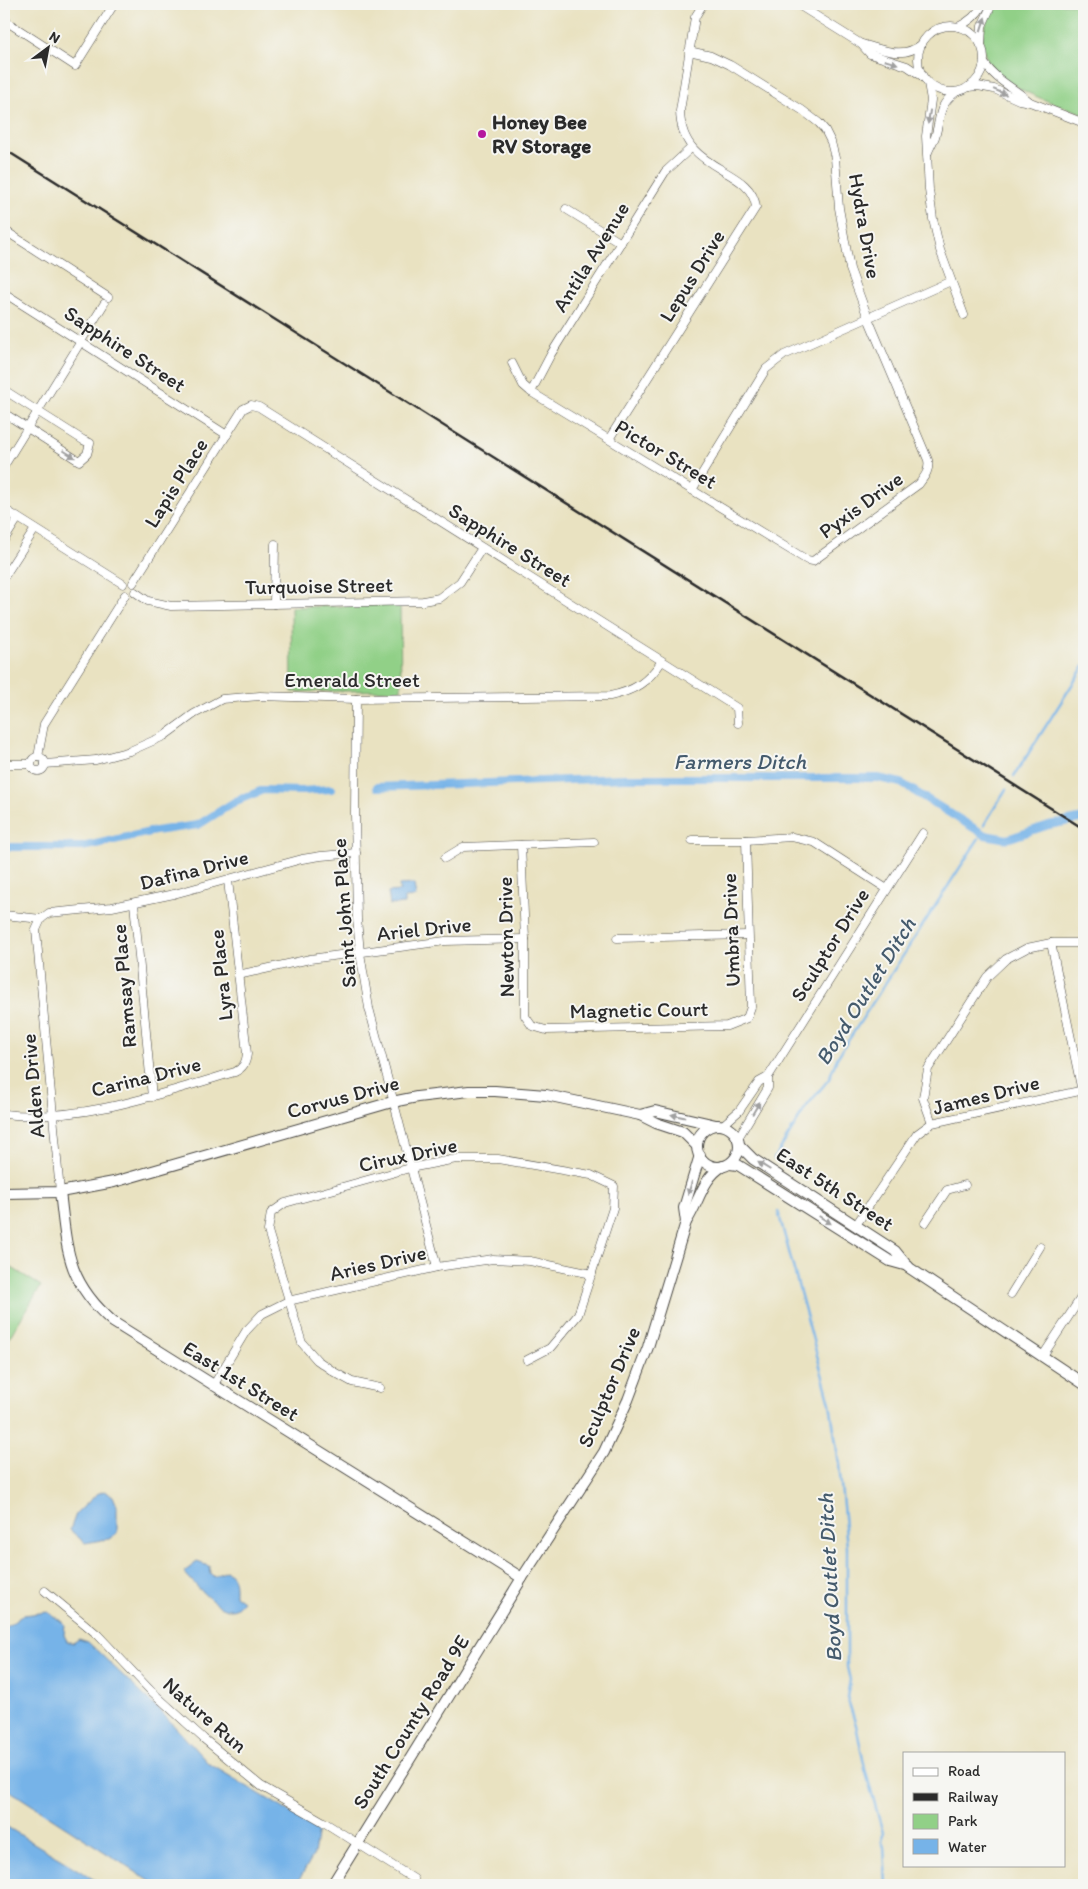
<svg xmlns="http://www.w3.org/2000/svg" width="1088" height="1889" font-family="Itim,sans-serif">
  <rect width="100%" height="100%" fill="#f6f6f2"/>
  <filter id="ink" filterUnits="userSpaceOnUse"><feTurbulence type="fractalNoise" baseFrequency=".02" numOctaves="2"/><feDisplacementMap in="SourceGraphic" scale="10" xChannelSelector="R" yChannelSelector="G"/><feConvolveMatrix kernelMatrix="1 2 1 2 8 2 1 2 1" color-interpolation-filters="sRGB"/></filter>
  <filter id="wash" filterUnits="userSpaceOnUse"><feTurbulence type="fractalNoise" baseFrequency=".0096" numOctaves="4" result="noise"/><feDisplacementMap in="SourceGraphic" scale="20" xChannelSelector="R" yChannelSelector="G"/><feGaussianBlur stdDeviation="1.12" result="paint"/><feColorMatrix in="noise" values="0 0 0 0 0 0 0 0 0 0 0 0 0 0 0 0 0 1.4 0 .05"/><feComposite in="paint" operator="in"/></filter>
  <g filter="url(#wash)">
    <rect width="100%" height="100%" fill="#e9e2c1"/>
    <g fill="#91d087" stroke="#5e7e59">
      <path d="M996 4H1084V114C1034 96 950 74 996 4Z"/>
      <path d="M400 605 401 690 292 692 291 607Z"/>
      <path d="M4 1263 41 1286 4 1346Z"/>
    </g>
    <g fill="#76b3e8" stroke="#506f8a">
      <path d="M414 884 416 897 404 898V904L390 905 388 892 400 891 399 885Z"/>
      <path d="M104 1491 113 1496 117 1506V1533L109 1539 85 1543 70 1530 76 1514 97 1494Z"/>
      <path d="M197 1562 209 1566 210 1573 214 1577 226 1571C236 1575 235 1586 235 1595L243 1601C239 1605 237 1609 230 1609 216 1610 193 1582 184 1572Z"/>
      <path d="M48 1612 65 1624 64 1635 67 1641 73 1643 79 1639 88 1642 166 1717 208 1763 318 1829 314 1854 296 1885H156L4 1787V1629L23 1615Z"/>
      <path d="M4 1825 103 1885H4Z"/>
    </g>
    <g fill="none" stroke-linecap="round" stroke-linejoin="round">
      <g stroke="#76b3e8" stroke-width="2.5">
        <path d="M1014 776 1084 666"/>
        <path d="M984 825 1006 789"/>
        <path d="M774 1159 806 1107 829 1079 837 1058 979 838"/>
        <path d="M778 1211 830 1403 839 1464 847 1547V1667L850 1680 847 1697 856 1725 865 1769 883 1833 882 1842 884 1847 886 1885"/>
      </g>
      <g stroke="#76b3e8" stroke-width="8">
        <path d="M377 787 625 778H878L901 783 985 835 1007 839 1049 825 1084 818"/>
        <path d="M4 847H82L155 831 198 825 236 801 263 790 302 791 331 789"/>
      </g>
    </g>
  </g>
  <g filter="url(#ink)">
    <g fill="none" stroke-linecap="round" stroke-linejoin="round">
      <defs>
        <g id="minor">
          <path d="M797 4 861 44 870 54 907 66 922 76"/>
          <path d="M4 20 75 66 114 4"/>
          <circle cx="951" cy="59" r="33"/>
          <path d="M958 27C970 21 977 15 983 4"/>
          <path d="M861 44C883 49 902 60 922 44"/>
          <path d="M981 45 982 26 992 4"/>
          <path d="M984 63C998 82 1013 87 1030 102"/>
          <path d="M928 83 931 100 926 136 929 190 933 219 940 250 964 315"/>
          <path d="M968 87 978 86 994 89 1019 100 1030 102 1084 123"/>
          <path d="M928 152C930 147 933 142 935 137 941 118 937 106 956 92"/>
          <path d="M566 209 621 243"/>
          <path d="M4 230 108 297"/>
          <path d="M4 293 227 435"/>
          <path d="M512 363 523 385 531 392 807 560 813 561 919 484C925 476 930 470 928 460L868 318 850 269 839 208 835 158 831 142 825 130 819 123 802 110 730 65 711 56 689 51"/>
          <path d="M4 390 83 440 90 443 87 454 79 461 4 413"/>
          <path d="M531 392 551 354 665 172 691 148"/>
          <path d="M609 439 756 207C751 165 681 174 680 111L695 17 703 4"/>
          <path d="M4 466 104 304"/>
          <path d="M692 490 766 369 784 355 951 281"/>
          <path d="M4 509 123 584"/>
          <path d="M4 540 18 518"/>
          <path d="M4 577 35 529"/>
          <path d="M133 583 243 409 251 405 259 407 737 708 738 723"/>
          <path d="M135 592 148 601 171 606 423 601 439 598 460 582 482 548"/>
          <path d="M274 604 275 544"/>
          <path d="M356 699 355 813 357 919 360 953 369 1008 437 1267"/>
          <circle cx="38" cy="764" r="7"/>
          <path d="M38 757 44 724 125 595"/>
          <path d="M4 764H30"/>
          <path d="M45 764 96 760 130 751 164 736 194 714 222 699 260 696 356 699 610 696C634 691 648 682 662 661"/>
          <path d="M692 840H746L792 837 814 842 887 889"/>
          <path d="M521 845 525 939V1016L532 1026 546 1030 727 1026 747 1018 751 1007 746 840"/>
          <path d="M445 858 463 847 594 842"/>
          <path d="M134 903 152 1097"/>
          <path d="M4 915 41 919"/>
          <path d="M617 938 748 935"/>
          <path d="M1051 943 1084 1101"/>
          <path d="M238 975 310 959 445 941 525 939"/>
          <path d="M4 1114C80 1123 163 1093 235 1072 243 1068 246 1063 247 1054L228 880"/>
          <path d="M932 1123 923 1098 928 1069 987 977 1006 959 1027 948 1051 943H1084"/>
          <path d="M723 1125 739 1111 759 1082 768 1077 923 833"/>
          <path d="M738 1138 768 1088V1077"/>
          <path d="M60 1192 36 930 41 919 49 913 112 907 174 894 302 859 321 856 356 853"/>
          <path d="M925 1223 947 1190 965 1185"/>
          <path d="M856 1225 917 1134 932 1123 1084 1090"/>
          <path d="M1011 1294 1040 1247"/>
          <path d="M1042 1357 1084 1293"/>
          <path d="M213 1386 246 1331 262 1314 288 1301 437 1267 493 1259 530 1261 592 1274"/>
          <path d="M380 1388 352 1382 334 1372 317 1360 302 1343 268 1231 271 1213 285 1203 410 1168 456 1159H498L591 1175 614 1186 613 1208 578 1315 550 1348 527 1360"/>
          <path d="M45 1591 98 1635 149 1689 204 1739 261 1786 322 1821 414 1879"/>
        </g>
        <g id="tertiary">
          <path d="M640 1115 655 1111 716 1125"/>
          <circle cx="718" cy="1146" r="21"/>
          <path d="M739 1145 753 1159 895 1251 908 1267 1084 1384"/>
          <path d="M730 1164 738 1165 890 1261 908 1266"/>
          <path d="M60 1192C67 1249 66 1281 113 1322L522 1578"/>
          <path d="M4 1193 60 1192 114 1182 392 1102 417 1097 469 1091H495L546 1095 640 1115 656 1123 683 1132 697 1146"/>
          <path d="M686 1222 684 1208 700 1155"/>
          <path d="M332 1885 522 1578 604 1452 628 1400 648 1347 686 1222C699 1203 702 1178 723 1166"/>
        </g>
      </defs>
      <use href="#minor" stroke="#484642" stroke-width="9"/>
      <use href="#tertiary" stroke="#484642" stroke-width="12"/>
      <use href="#minor" stroke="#fff" stroke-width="8"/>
      <use href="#tertiary" stroke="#fff" stroke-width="10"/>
      <path stroke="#2b2b2b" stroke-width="2.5" d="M4 149 1084 829"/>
    </g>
    <defs><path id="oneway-solid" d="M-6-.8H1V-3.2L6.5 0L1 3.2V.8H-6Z" transform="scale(1.25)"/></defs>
    <g fill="#a0a0a0">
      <use href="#oneway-solid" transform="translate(983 24) rotate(-72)"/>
      <use href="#oneway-solid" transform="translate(891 62) rotate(16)"/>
      <use href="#oneway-solid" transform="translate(1000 92) rotate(23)"/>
      <use href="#oneway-solid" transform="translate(929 117) rotate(99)"/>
      <use href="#oneway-solid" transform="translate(69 454) rotate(32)"/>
      <use href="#oneway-solid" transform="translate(756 1108) rotate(-59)"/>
      <use href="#oneway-solid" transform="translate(678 1116) rotate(-168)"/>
      <use href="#oneway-solid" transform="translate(764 1166) rotate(-148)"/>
      <use href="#oneway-solid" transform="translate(690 1188) rotate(107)"/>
      <use href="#oneway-solid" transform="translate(825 1220) rotate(32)"/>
    </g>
  </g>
  <circle fill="#b5179e" stroke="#f6f6f2" stroke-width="2" cx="482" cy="134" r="5"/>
  <g text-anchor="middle" stroke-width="4" stroke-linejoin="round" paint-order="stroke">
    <g font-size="21" font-weight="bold" fill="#2b2b2b" stroke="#f6f6f2" text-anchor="start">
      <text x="492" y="129">Honey Bee<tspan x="492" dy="24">RV Storage</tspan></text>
    </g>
    <g font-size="21" fill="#2b2b2b" stroke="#f6f6f2">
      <text transform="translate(865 226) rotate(80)" y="7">Hydra Drive</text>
      <text transform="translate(591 257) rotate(-58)" y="7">Antila Avenue</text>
      <text transform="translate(692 276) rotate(-58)" y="7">Lepus Drive</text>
      <text transform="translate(125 349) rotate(33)" y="7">Sapphire Street</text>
      <text transform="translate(666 454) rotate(31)" y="7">Pictor Street</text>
      <text transform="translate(176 483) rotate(-58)" y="7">Lapis Place</text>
      <text transform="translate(861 505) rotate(-36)" y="7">Pyxis Drive</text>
      <text transform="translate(510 545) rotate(32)" y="7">Sapphire Street</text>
      <text transform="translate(319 586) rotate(-1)" y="7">Turquoise Street</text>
      <text x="352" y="687">Emerald Street</text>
      <text transform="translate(194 870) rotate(-14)" y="7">Dafina Drive</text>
      <text transform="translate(344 913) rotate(-94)" y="7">Saint John Place</text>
      <text transform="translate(424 929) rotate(-6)" y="7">Ariel Drive</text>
      <text transform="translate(731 930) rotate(-92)" y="7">Umbra Drive</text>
      <text transform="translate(506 937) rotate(-91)" y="7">Newton Drive</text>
      <text transform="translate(830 945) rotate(-58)" y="7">Sculptor Drive</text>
      <text transform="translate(221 975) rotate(-96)" y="7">Lyra Place</text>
      <text transform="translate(124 986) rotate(-95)" y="7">Ramsay Place</text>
      <text transform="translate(639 1010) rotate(-1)" y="7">Magnetic Court</text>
      <text transform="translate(146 1077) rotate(-14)" y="7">Carina Drive</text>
      <text transform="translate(33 1086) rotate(-95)" y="7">Alden Drive</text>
      <text transform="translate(986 1095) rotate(-14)" y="7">James Drive</text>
      <text transform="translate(343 1097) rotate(-15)" y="7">Corvus Drive</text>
      <text transform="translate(408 1155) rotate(-12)" y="7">Cirux Drive</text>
      <text transform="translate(835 1189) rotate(33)" y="7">East 5th Street</text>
      <text transform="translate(378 1263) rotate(-13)" y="7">Aries Drive</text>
      <text transform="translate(241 1381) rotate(32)" y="7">East 1st Street</text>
      <text transform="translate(609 1387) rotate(-67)" y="7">Sculptor Drive</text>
      <text transform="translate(205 1715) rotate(41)" y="7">Nature Run</text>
      <text transform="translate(411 1722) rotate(-58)" y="7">South County Road 9E</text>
    </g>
    <g font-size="22" font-style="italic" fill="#455b6d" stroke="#f6f6f2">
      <text x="740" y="769">Farmers Ditch</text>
      <text transform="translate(865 991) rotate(-58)" y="8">Boyd Outlet Ditch</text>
      <text transform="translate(829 1578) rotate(-93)" y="8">Boyd Outlet Ditch</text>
    </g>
  </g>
  <rect width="1088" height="1889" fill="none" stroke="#f6f6f2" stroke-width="20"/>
  <rect x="903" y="1752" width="162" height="115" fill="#f6f6f2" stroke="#a5a5a2"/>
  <rect x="913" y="1768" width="25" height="8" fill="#ffffff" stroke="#a5a5a2"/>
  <text x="948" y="1776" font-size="15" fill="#2b2b2b">Road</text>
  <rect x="913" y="1793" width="25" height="8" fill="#2b2b2b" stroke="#a5a5a2"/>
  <text x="948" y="1802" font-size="15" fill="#2b2b2b">Railway</text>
  <rect x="913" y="1814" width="25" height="15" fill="#91d087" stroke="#a5a5a2"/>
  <text x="948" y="1826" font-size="15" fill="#2b2b2b">Park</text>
  <rect x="913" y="1839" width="25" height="15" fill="#76b3e8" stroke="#a5a5a2"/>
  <text x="948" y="1852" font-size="15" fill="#2b2b2b">Water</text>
  <g transform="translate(48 48) rotate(32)" stroke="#f6f6f2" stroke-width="4" paint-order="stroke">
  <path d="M0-4L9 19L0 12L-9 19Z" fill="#2b2b2b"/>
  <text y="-8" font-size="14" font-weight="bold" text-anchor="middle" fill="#2b2b2b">N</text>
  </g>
</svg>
